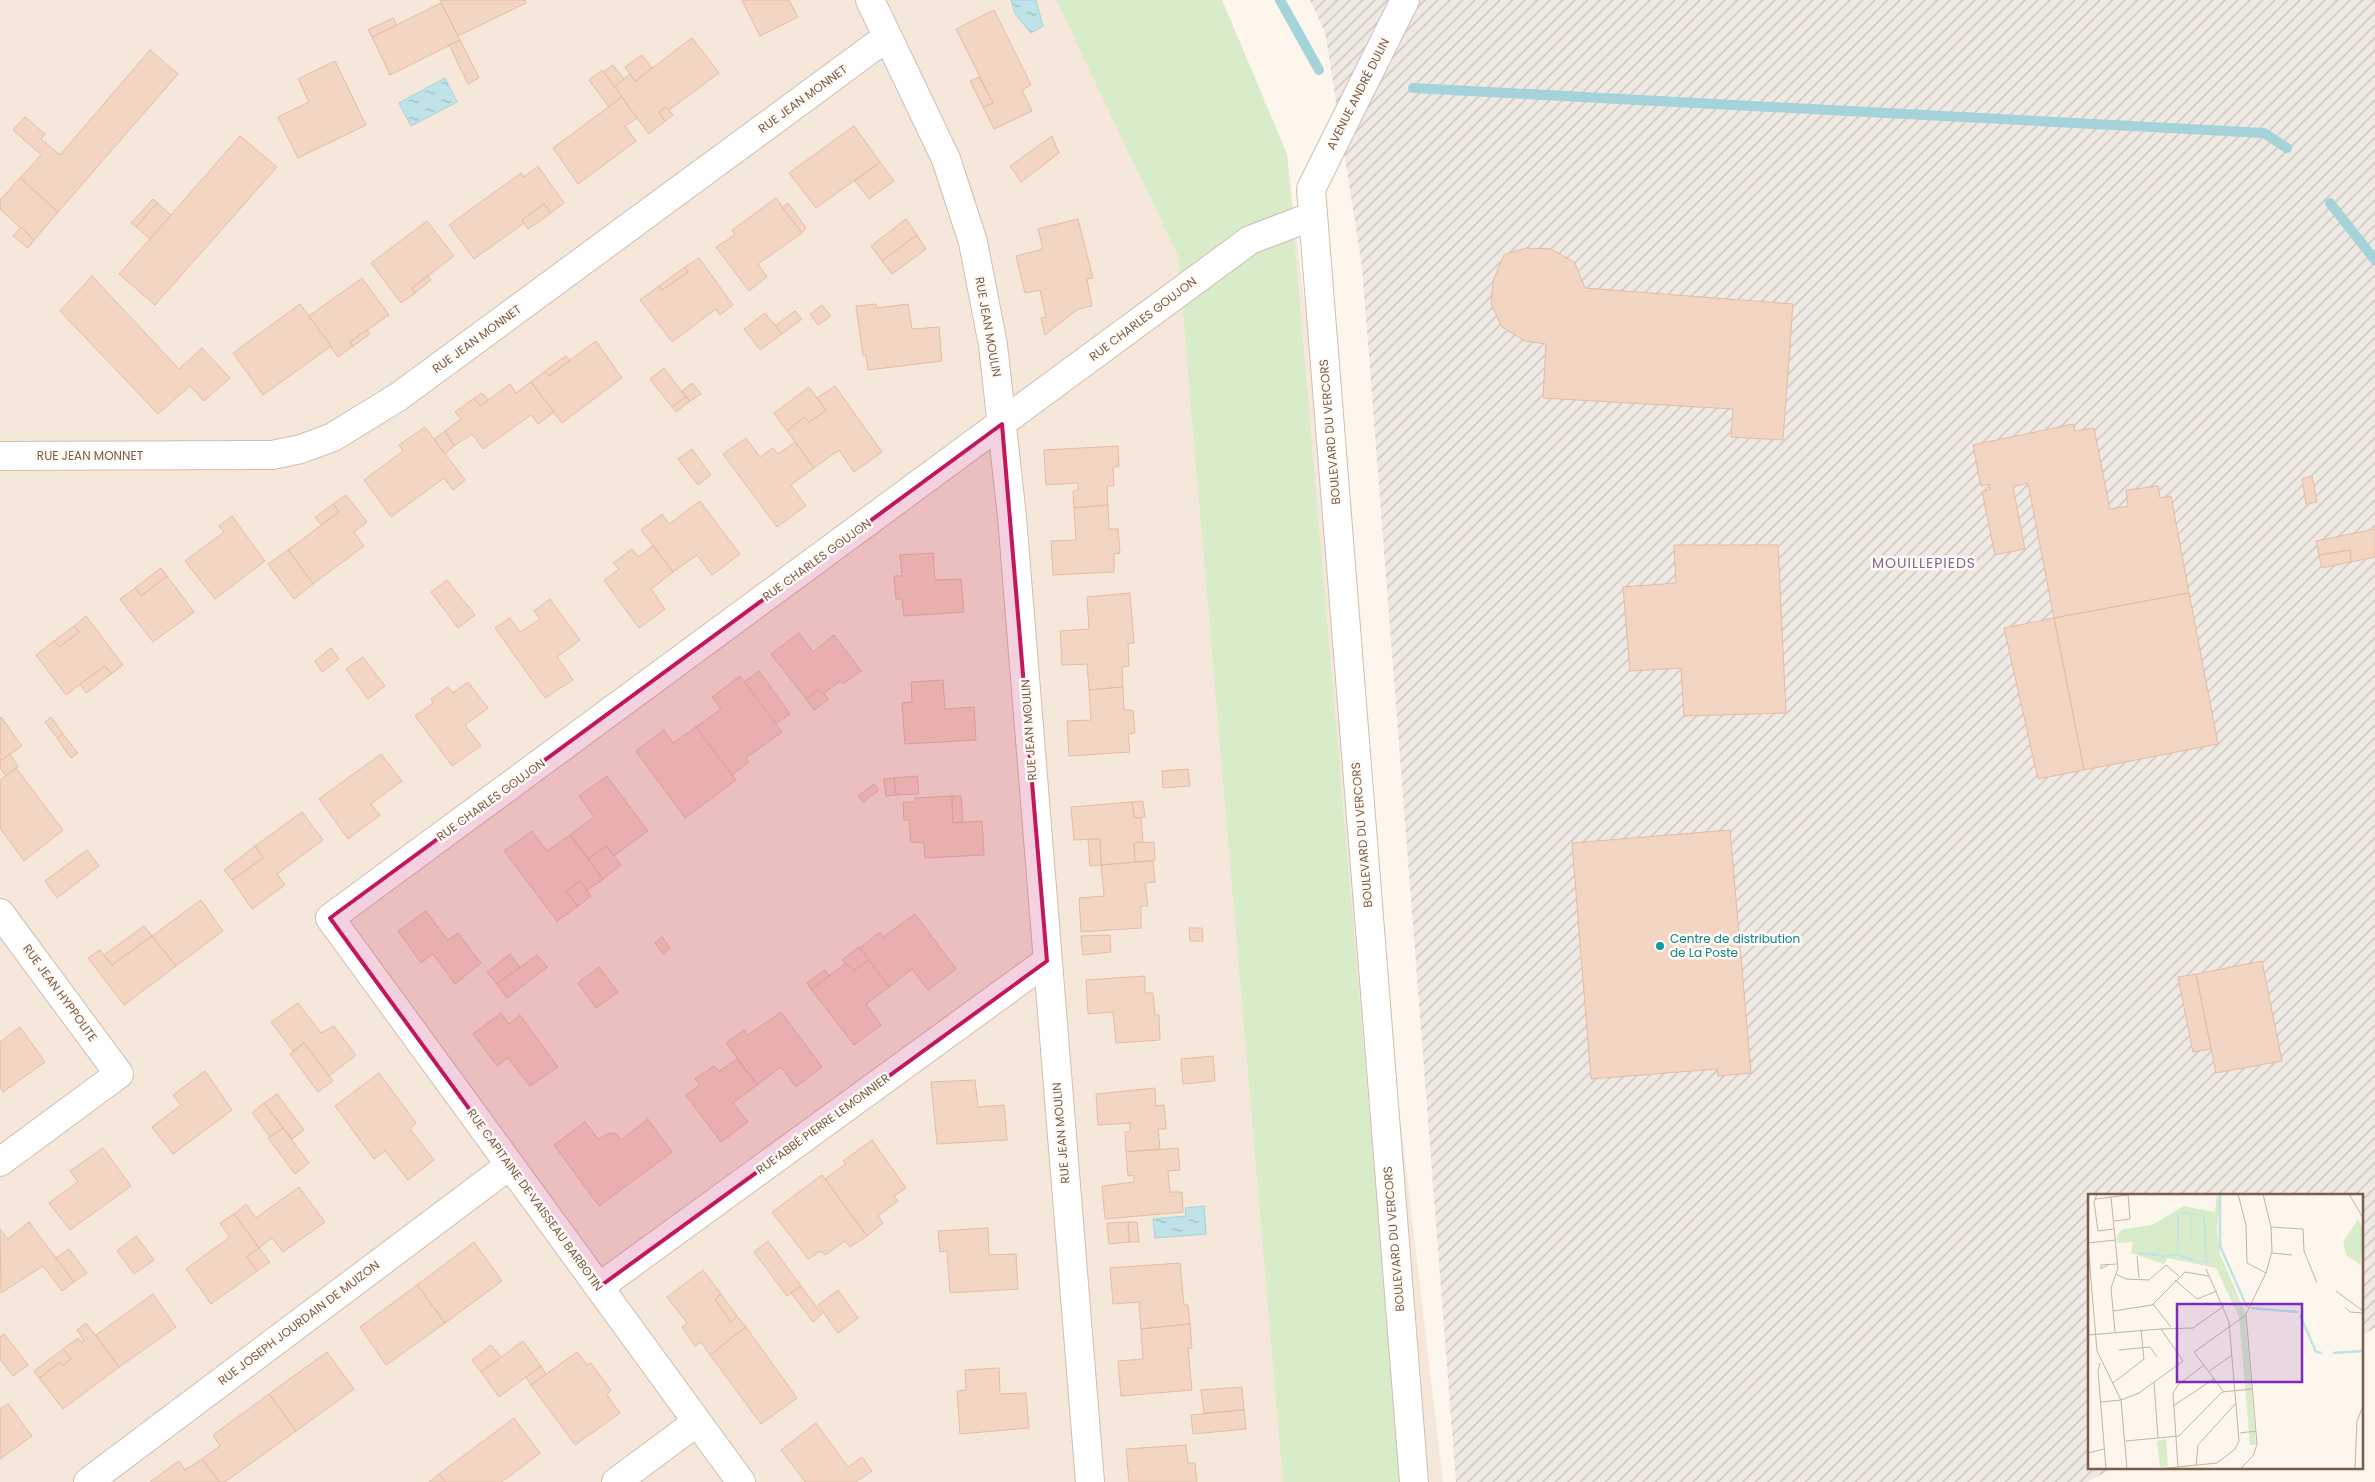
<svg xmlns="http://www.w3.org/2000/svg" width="2375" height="1482" font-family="Poppins,sans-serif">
  <defs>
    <pattern id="industrial-furrows" width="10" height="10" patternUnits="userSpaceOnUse" patternTransform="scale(1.25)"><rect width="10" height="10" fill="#efe9e4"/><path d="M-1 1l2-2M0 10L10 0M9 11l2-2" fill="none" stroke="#c7c0bb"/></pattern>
    <pattern id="water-ripples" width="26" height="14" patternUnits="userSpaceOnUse" patternTransform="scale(1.25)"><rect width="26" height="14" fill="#bfe3e8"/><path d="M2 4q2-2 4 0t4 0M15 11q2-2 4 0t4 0" fill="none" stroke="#a0bbbe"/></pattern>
  </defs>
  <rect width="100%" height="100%" fill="#fdf6ec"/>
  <path fill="#f5e8da" d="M0 0H1222L1287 154 1443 1482H0Z"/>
  <path fill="url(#industrial-furrows)" d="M1310 0H2375V1328L2361 1335V1196H2089V1468H2113L2088 1482H1456L1362 266 1325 32Z"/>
  <path fill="#d8ecc9" d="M1056 0H1222L1287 154 1401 1482H1283L1178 256Z"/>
  <g fill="url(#water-ripples)" stroke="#a5d3da">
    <path d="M1011 0H1036L1043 26 1031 33 1015 14Z"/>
    <path d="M445 78 457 102 411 126 399 103Z"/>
    <path d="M1204 1206 1206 1234 1155 1238 1153 1219 1186 1216 1185 1208Z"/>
  </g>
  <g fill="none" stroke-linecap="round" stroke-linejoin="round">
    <g stroke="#a5d3da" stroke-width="10">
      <path d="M1280 0 1319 70"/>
      <path d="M1413 88 2264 133 2287 148"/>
      <path d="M2330 203 2375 260"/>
    </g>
  </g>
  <g fill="#f3d5c3" stroke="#e6bba3">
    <path d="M440 0H525L526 3 458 36Z"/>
    <path d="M742 0H789L798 17 760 36Z"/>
    <path d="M441 3 460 40 390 75 372 37Z"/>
    <path d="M994 10 1031 85 1022 90 1032 111 994 129 983 107 993 103 956 29Z"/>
    <path d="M393 18 397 25 372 37 368 30Z"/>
    <path d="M692 38 719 73 669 110 666 107 659 112 665 121 649 134 614 87 630 74 635 81Z"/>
    <path d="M460 40 479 78 468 84 449 45Z"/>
    <path d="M150 50 178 74 58 212 20 178 41 155 13 130 25 117 45 134 41 139 60 155Z"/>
    <path d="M642 55 652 68 635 81 625 67Z"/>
    <path d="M335 61 366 125 298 158 278 117 309 102 298 79Z"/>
    <path d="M613 65 624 79 614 87 603 72Z"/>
    <path d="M602 70 622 97 609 107 589 80Z"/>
    <path d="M979 77 993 103 983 107 970 81Z"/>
    <path d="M622 97 637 118 625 126 636 141 578 184 553 148Z"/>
    <path d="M666 107 673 115 665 121 659 112Z"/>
    <path d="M854 126 880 162 816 208 789 173Z"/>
    <path d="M240 136 277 167 155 305 119 274Z"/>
    <path d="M1052 136 1059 153 1021 182 1010 166Z"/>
    <path d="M880 162 894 181 869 199 855 181Z"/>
    <path d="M538 166 564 203 551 213 544 204 522 220 524 223 474 259 449 225 521 173 524 177Z"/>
    <path d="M20 178 58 212 34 240 0 209V200Z"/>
    <path d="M776 198 802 233 758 264 767 277 749 291 716 247 735 235 732 230Z"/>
    <path d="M153 199 157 203 136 227 131 223Z"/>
    <path d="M157 203 171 215 150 239 136 227Z"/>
    <path d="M788 203 806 228 802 233 782 207Z"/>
    <path d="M544 204 551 213 528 229 522 220Z"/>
    <path d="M906 219 917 235 882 261 871 246Z"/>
    <path d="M1078 219 1093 278 1087 279 1092 306 1078 309 1045 335 1041 318 1046 317 1040 290 1025 293 1016 256 1043 249 1038 229Z"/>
    <path d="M427 221 454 256 412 288 415 293 401 303 371 263Z"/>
    <path d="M21 227 34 240 28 248 13 236Z"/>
    <path d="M917 235 926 249 892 274 882 261Z"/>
    <path d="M1526 248 1551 249 1575 263 1585 288 1793 304 1783 440 1731 437 1733 409 1543 398 1546 344 1525 341 1502 327 1491 304 1493 281 1504 255Z"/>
    <path d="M699 258 733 305 720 315 716 309 672 342 640 300 659 286 662 290 688 272 685 267Z"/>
    <path d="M685 267 688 272 662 290 659 286Z"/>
    <path d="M92 276 179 369 202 348 230 378 204 401 190 386 158 414 60 311Z"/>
    <path d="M428 276 431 280 415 293 412 288Z"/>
    <path d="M362 278 389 315 350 342 353 346 338 357 309 316Z"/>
    <path d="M300 304 331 346 263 395 233 353Z"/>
    <path d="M876 304 877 308 908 304 912 329 939 327 942 361 868 370 866 355H863L856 306Z"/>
    <path d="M822 305 831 316 818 325 810 314Z"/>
    <path d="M795 311 802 319 782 334 775 326Z"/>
    <path d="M765 313 782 334 760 350 744 329Z"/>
    <path d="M367 330 370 334 353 346 350 342Z"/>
    <path d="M596 341 622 378 562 423 531 382 545 371 549 376Z"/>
    <path d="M566 356 570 360 549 376 545 371Z"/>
    <path d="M664 368 686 397 672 407 650 379Z"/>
    <path d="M531 382 554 412 538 424 531 415 483 449 472 434 454 446 445 431 461 419 455 412 474 398 480 406 510 384 516 393Z"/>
    <path d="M692 383 701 394 690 401 682 391Z"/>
    <path d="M835 386 882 452 854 472 839 450 814 468 787 431 804 417 809 422 826 410 817 398Z"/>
    <path d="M809 387 826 410 809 422 804 417 787 431 774 413Z"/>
    <path d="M482 393 488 400 480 406 474 398Z"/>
    <path d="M686 397 690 401 676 412 672 407Z"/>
    <path d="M2073 424 2075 431 2094 428 2110 509 2128 506 2126 490 2158 486 2160 498 2171 496 2189 593 2054 618 2028 483 2013 487 2025 549 1995 555 1982 491 1990 490 1989 484 1981 486 1973 445Z"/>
    <path d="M425 427 465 480 453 490 444 478 391 517 364 480 403 451 399 445Z"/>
    <path d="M445 431 454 446 445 454 434 439Z"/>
    <path d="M746 438 760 457 773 448 778 454 795 442 814 468 791 485 806 506 777 527 723 454Z"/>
    <path d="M1118 446 1119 466 1113 467 1114 486H1107L1108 505 1074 508 1073 491 1078 490V483L1046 485 1044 450Z"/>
    <path d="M692 449 711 475 698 485 678 459Z"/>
    <path d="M2312 476 2317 502 2306 504 2302 479Z"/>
    <path d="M346 495 367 522 354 532 364 546 313 584 288 550 339 512 333 504Z"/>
    <path d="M700 501 740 554 712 575 697 555 673 572 641 530 662 514 669 524Z"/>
    <path d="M333 504 339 512 321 525 315 517Z"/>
    <path d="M1108 505 1109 529H1118L1120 553 1114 554V572L1053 575 1051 541 1076 540 1074 508Z"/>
    <path d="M232 516 265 561 215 599 185 561 224 532 219 526Z"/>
    <path d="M2375 529V557L2351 562 2350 550 2319 555 2316 541Z"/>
    <path d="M1674 545H1778L1786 713 1684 716 1681 668 1630 671 1623 587 1676 583Z"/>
    <path d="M653 546 673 572 651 589 665 609 639 628 604 580 619 569 613 563 632 549 638 557Z"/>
    <path d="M288 550 313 584 294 599 268 564Z"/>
    <path d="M2350 550 2351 562 2322 568 2319 555Z"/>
    <path d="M933 553 935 580 961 579 964 612 904 616 902 599H896L894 576H902L900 555Z"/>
    <path d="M161 568 167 576 141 596 135 588Z"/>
    <path d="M167 576 194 612 153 642 120 599 135 588 141 596Z"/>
    <path d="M447 580 475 615 458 628 431 592Z"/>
    <path d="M1130 593 1134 643 1128 644 1129 666 1122 667 1123 687 1089 690 1087 664 1062 665 1060 631 1089 629 1087 597Z"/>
    <path d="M2189 593 2218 744 2084 770 2054 618Z"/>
    <path d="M550 599 580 640 557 657 573 680 545 698 495 628 510 618 520 632 540 619 534 611Z"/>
    <path d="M86 616 123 665 111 674 105 666 66 695 36 655 54 641 59 647 79 632 74 626Z"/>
    <path d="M2054 618 2084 770 2038 779 2004 628Z"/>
    <path d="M74 626 79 632 59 647 54 641Z"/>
    <path d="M799 633 813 652 834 635 861 671 843 684 840 681 823 694 819 689 806 699 771 654Z"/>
    <path d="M331 648 339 659 322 672 315 661Z"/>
    <path d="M363 657 385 686 368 699 346 669Z"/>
    <path d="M105 666 111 674 86 693 80 684Z"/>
    <path d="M759 671 790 714 775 724 744 682Z"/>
    <path d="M740 676 782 732 746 758 749 762 732 775 696 727 721 709 712 697Z"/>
    <path d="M943 680 945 709 974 707 976 740 905 744 902 703 912 702 911 682Z"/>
    <path d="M468 682 488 708 465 725 481 746 452 766 415 716 433 703 431 699 448 687 453 693Z"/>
    <path d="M1123 687 1124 710H1133L1135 733 1128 734 1130 752 1069 756 1067 721 1091 720 1089 690Z"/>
    <path d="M819 689 829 699 814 710 806 699Z"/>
    <path d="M1 717 22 746 0 761V718Z"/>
    <path d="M51 717 63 734 57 738 45 722Z"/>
    <path d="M696 727 736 780 685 818 636 751 664 730 673 743Z"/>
    <path d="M63 734 78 753 71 758 57 738Z"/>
    <path d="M10 754 18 767 6 776 0 768V761Z"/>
    <path d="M381 754 402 781 371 804 380 815 348 839 319 799Z"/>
    <path d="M16 768 63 830 24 861 0 828V780Z"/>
    <path d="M1188 769 1190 786 1163 788 1162 771Z"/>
    <path d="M607 776 648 831 614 856 606 846 588 859 570 835 594 817 579 796Z"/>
    <path d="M917 776 919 794 896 795 894 778Z"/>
    <path d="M894 778 896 795 886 796 884 779Z"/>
    <path d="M874 784 879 790 863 802 858 796Z"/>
    <path d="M952 796 953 823 982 821 984 855 925 858 924 843 911 842 909 820H904L903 802H915V798Z"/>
    <path d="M952 796H961L963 822 953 823Z"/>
    <path d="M1143 801 1145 817 1134 818 1132 802Z"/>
    <path d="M1132 802 1134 818H1141L1143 843H1134L1135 862 1101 865 1100 839 1074 840 1071 807Z"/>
    <path d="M302 812 323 840 277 874 285 885 252 909 232 880 263 858 255 846Z"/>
    <path d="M1730 830 1751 1073 1718 1076 1717 1069 1591 1079 1572 843Z"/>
    <path d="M532 831 547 851 570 835 603 879 586 891 580 881 566 891 578 906 557 921 504 851Z"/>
    <path d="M1088 839H1100L1101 865 1090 866Z"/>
    <path d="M1154 842 1155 860 1135 862 1134 843Z"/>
    <path d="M255 846 263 858 232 880 224 870Z"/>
    <path d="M606 846 621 865 603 879 588 859Z"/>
    <path d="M87 850 99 866 57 898 45 881Z"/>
    <path d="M1153 861 1155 882 1145 883 1148 906H1141V928L1081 932 1079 898 1104 896 1101 865Z"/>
    <path d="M580 881 591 896 578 906 566 891Z"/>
    <path d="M201 900 223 931 176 966 152 936Z"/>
    <path d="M426 911 448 940 458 933 481 963 455 984 433 954 421 963 398 931Z"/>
    <path d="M915 914 956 969 928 990 912 969 889 987 860 948 880 932 883 937Z"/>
    <path d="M144 926 152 936 112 965 104 955Z"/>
    <path d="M1189 928H1202L1203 941H1190Z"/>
    <path d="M1110 935 1111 952 1083 955 1081 936Z"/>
    <path d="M152 936 176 966 124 1005 88 958 100 950 112 965Z"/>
    <path d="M662 937 670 948 663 954 655 943Z"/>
    <path d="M859 947 869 960 853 971 842 960Z"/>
    <path d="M510 954 520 967 497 984 487 972Z"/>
    <path d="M537 955 547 967 507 998 497 984Z"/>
    <path d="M869 960 889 987 866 1004 881 1025 854 1045 811 989 846 963 853 971Z"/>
    <path d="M2262 961 2282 1061 2216 1073 2196 974Z"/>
    <path d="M599 967 618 992 596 1008 578 983Z"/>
    <path d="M825 970 829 976 811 989 807 983Z"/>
    <path d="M2196 974 2211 1049 2193 1052 2178 977Z"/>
    <path d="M1145 976V993H1153L1155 1015H1159L1160 1040 1116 1043 1113 1012 1088 1014 1086 980Z"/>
    <path d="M298 1003 321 1033 334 1026 356 1055 329 1076 304 1043 293 1051 271 1022Z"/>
    <path d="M781 1012 822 1067 796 1087 781 1067 757 1085 726 1043 744 1030 748 1035Z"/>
    <path d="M501 1013 509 1024 520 1015 558 1067 530 1086 508 1058 497 1066 473 1034Z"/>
    <path d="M20 1027 45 1062 3 1092 0 1087V1042Z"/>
    <path d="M304 1043 333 1081 318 1092 290 1054Z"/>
    <path d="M1213 1056 1215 1081 1183 1084 1181 1059Z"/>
    <path d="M737 1059 757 1085 733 1103 748 1122 721 1142 686 1095 700 1085 695 1079 714 1066 719 1071Z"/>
    <path d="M205 1071 232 1110 173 1154 152 1127 181 1105 173 1095Z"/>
    <path d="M379 1073 416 1123 410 1129 434 1160 408 1180 385 1151 374 1159 335 1106Z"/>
    <path d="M975 1080 978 1107 1004 1105 1007 1140 937 1144 931 1082Z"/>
    <path d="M1155 1088 1156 1106 1164 1105 1166 1129H1158L1160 1149 1126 1152 1125 1132 1130 1131V1123L1098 1125 1096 1094Z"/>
    <path d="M277 1094 304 1130 292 1139 264 1103Z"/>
    <path d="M264 1103 283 1128 270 1137 252 1113Z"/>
    <path d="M648 1119 672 1152 599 1206 554 1145 585 1122 598 1139 610 1133 616 1134 621 1140Z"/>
    <path d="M283 1128 309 1163 295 1174 268 1138Z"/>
    <path d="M872 1140 906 1188 894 1196 898 1201 878 1216 883 1223 867 1236 825 1179 846 1164 843 1161Z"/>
    <path d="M103 1148 131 1186 70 1230 49 1203 78 1182 70 1171Z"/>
    <path d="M1178 1148 1180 1170 1168 1171 1170 1192H1182L1183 1212 1105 1219 1102 1186 1134 1182V1175L1128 1176 1126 1152Z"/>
    <path d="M822 1175 867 1236 850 1247 845 1241 825 1255 821 1251 808 1259 772 1212Z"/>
    <path d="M299 1187 325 1222 283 1252 272 1238 259 1248 234 1214 246 1204 256 1218Z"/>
    <path d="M234 1214 259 1248 247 1256 257 1271 211 1304 186 1269 230 1237 220 1223Z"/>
    <path d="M29 1222 74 1282 62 1291 43 1266 1 1293 0 1229 8 1239Z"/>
    <path d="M1128 1222H1137L1139 1242H1129Z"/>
    <path d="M1128 1222 1129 1242 1109 1244 1107 1223Z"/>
    <path d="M988 1228 989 1255 1016 1254 1018 1289 950 1293 947 1251 940 1252 938 1231Z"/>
    <path d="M136 1236 154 1260 134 1274 117 1251Z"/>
    <path d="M768 1241 801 1286 787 1296 754 1252Z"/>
    <path d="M474 1242 502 1281 445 1323 417 1285Z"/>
    <path d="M259 1248 270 1262 257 1271 247 1256Z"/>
    <path d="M69 1249 87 1273 74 1282 56 1258Z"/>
    <path d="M1180 1263 1184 1305H1188L1190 1324 1141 1329 1139 1302 1113 1304 1110 1268Z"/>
    <path d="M703 1270 721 1294 715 1299 731 1322 737 1316 746 1327 710 1355 701 1342 695 1346 682 1327 687 1323 667 1297Z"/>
    <path d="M417 1285 445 1323 386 1365 360 1327Z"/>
    <path d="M801 1286 822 1314 813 1322 791 1293Z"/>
    <path d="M838 1290 858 1318 838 1333 818 1305Z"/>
    <path d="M153 1294 176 1327 119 1367 96 1335Z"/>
    <path d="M721 1294 737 1316 731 1322 715 1299Z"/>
    <path d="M86 1323 119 1367 63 1409 39 1378 60 1362 63 1366 71 1359 63 1349 78 1338 82 1343 84 1341 77 1330Z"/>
    <path d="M1190 1324 1192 1348H1188L1192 1390 1121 1396 1118 1361 1143 1359 1141 1329Z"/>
    <path d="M746 1327 797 1398 761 1424 710 1355Z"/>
    <path d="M4 1334 28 1365 13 1376 0 1359V1337Z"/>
    <path d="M523 1341 541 1366 499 1397 481 1372Z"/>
    <path d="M491 1345 501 1357 481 1372 472 1360Z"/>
    <path d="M63 1349 71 1359 63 1366 60 1362 39 1378 34 1371Z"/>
    <path d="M327 1352 354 1389 296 1431 269 1394Z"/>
    <path d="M577 1352 587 1365 591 1363 611 1390 607 1395 620 1413 575 1445 531 1385Z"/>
    <path d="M541 1366 546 1374 531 1385 526 1377Z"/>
    <path d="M999 1368 1000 1394 1026 1393 1029 1428 960 1434 957 1391 966 1390 965 1370Z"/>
    <path d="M1242 1387 1244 1410 1204 1413 1201 1390Z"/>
    <path d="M269 1394 296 1431 225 1482H219L202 1459 220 1446 213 1435Z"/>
    <path d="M8 1404 32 1436 0 1459V1409Z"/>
    <path d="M1244 1410 1246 1429 1193 1434 1191 1415Z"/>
    <path d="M514 1418 540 1453 502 1482H445L439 1474Z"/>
    <path d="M816 1423 848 1467 862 1457 872 1471 856 1482H805L781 1450Z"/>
    <path d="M1186 1445 1188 1463H1195L1197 1482H1129L1126 1449Z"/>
    <path d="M202 1459 219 1482H150L179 1461 185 1470Z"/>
    <path d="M439 1474 445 1482H429Z"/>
  </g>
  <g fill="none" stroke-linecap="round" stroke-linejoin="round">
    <defs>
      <g id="minor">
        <path d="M870 0 946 159 973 242 993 345 1012 517 1090 1482"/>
        <path d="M1405 0 1311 189 1414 1482"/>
        <path d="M0 456 272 455 301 449 333 437 398 397 887 37"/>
        <path d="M0 913 119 1074 0 1162"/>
        <path d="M599 1287 1047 961"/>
        <path d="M88 1482 510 1165"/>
        <path d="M616 1482 697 1422"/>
        <path d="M741 1482 330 918 1250 240 1313 216"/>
      </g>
    </defs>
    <use href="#minor" stroke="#d1beb0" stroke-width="30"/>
    <use href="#minor" stroke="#fff" stroke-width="28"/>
  </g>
  <path fill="#c2185b" fill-opacity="0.2" stroke="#c2185b" stroke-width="4" stroke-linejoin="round" d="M1002 424 1047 961 599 1287 330 918Z"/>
  <circle fill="#0f9aa8" stroke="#fffaf3" stroke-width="2" cx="1660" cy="946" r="5"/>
  <g text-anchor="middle" stroke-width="5" stroke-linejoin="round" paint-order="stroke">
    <g font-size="12" fill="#7a5c4d" stroke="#fffaf3">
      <text transform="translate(1358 94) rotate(-63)" y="4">AVENUE ANDRÉ DULIN</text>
      <text transform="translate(803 99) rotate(-36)" y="4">RUE JEAN MONNET</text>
      <text transform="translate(1143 319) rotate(-37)" y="4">RUE CHARLES GOUJON</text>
      <text transform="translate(988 327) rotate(80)" y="4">RUE JEAN MOULIN</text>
      <text transform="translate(477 339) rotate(-36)" y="4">RUE JEAN MONNET</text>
      <text transform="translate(1330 432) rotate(-95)" y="4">BOULEVARD DU VERCORS</text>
      <text x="90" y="460">RUE JEAN MONNET</text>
      <text transform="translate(817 560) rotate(-36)" y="4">RUE CHARLES GOUJON</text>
      <text transform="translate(1029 730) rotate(-94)" y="4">RUE JEAN MOULIN</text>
      <text transform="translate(491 800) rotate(-36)" y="4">RUE CHARLES GOUJON</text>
      <text transform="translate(1362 835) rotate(-95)" y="4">BOULEVARD DU VERCORS</text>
      <text transform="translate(60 993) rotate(54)" y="4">RUE JEAN HYPPOLITE</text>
      <text transform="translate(823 1124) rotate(-36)" y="4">RUE ABBÉ PIERRE LEMONNIER</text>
      <text transform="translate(1061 1133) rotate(-95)" y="4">RUE JEAN MOULIN</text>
      <text transform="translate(535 1200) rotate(54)" y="4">RUE CAPITAINE DE VAISSEAU BARBOTIN</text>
      <text transform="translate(1394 1239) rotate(-95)" y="4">BOULEVARD DU VERCORS</text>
      <text transform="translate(299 1323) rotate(-37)" y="4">RUE JOSEPH JOURDAIN DE MUIZON</text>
    </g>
    <g font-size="12" fill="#0d838f" stroke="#fffaf3" text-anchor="start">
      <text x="1670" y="943">Centre de distribution<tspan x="1670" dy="14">de La Poste</tspan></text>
    </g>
    <g font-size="14" letter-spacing="1" fill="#846695" stroke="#fffaf3">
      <text x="1924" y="568">MOUILLEPIEDS</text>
    </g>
  </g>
  <g transform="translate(2088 1194)">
    <rect width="275" height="275" fill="#fdf6ec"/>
    <path d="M129 0 132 5 129 35 132 60 157 118 168 251H162L151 123 128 74 79 64 76 70 43 59 45 48 29 49V41L35 35 64 31 96 12 127 18ZM270 25 275 34 273 71 259 62 255 48ZM78 245 80 272 72 273 69 247Z" fill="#d8ecc9"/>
    <path d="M95 18H98L117 22 119 69 96 65 90 61 86 62 74 63 70 60 69 35 71 61 89 60V22L91 20 90 60 104 64 102 19 92 21ZM103 20 115 22 118 68 104 65Z" fill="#bfe3e8" fill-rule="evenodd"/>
    <path fill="none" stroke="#bfe3e8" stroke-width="2.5" d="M132 0V52L159 113M49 59 71 61M163 114 210 118M212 121 228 158 234 159M245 159 275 157"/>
    <path fill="none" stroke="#c5b3a7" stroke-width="1" d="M9 0 6 8 10 37 26 35M150 0 158 31 159 69 178 79M261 0 275 24M23 3 30 74 23 94 27 138M7 5 40 1M26 27 42 25 40 0M183 33 215 35 216 57 229 89M0 49 28 46M0 50 9 157 33 206 39 275M183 59 204 61M49 62 51 84M20 71 13 75V71L29 70M28 80 38 85 61 86 78 71 91 82M87 86 109 105 129 97M248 97 275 117M65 110 83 133M257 113 262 118 275 119M25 117 64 111 97 78 121 82M73 135 105 134 136 112M0 141 73 135 95 167 51 199 33 206 13 208M31 156 62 153 69 163M12 169 10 177 18 275M120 178 144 161M66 188 70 244M25 189 56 165 53 136M135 197 106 158 158 121M85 212 126 185M152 239 168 237M38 247 91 242 134 198 164 195M0 259 16 255M108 272 110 251 148 209M90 273 85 199 90 191 116 171M69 275 129 269 147 255 151 247 141 128 118 75M152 275 165 262 169 250 158 120 178 79 184 57 183 33 175 0M267 275 269 227 275 212"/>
    <path fill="#7b2cbf" fill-opacity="0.15" stroke="#7b2cbf" stroke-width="2.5" d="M89 110H214V188H89Z"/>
    <rect width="275" height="275" fill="none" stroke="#7a5c4d" stroke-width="2.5"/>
  </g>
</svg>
